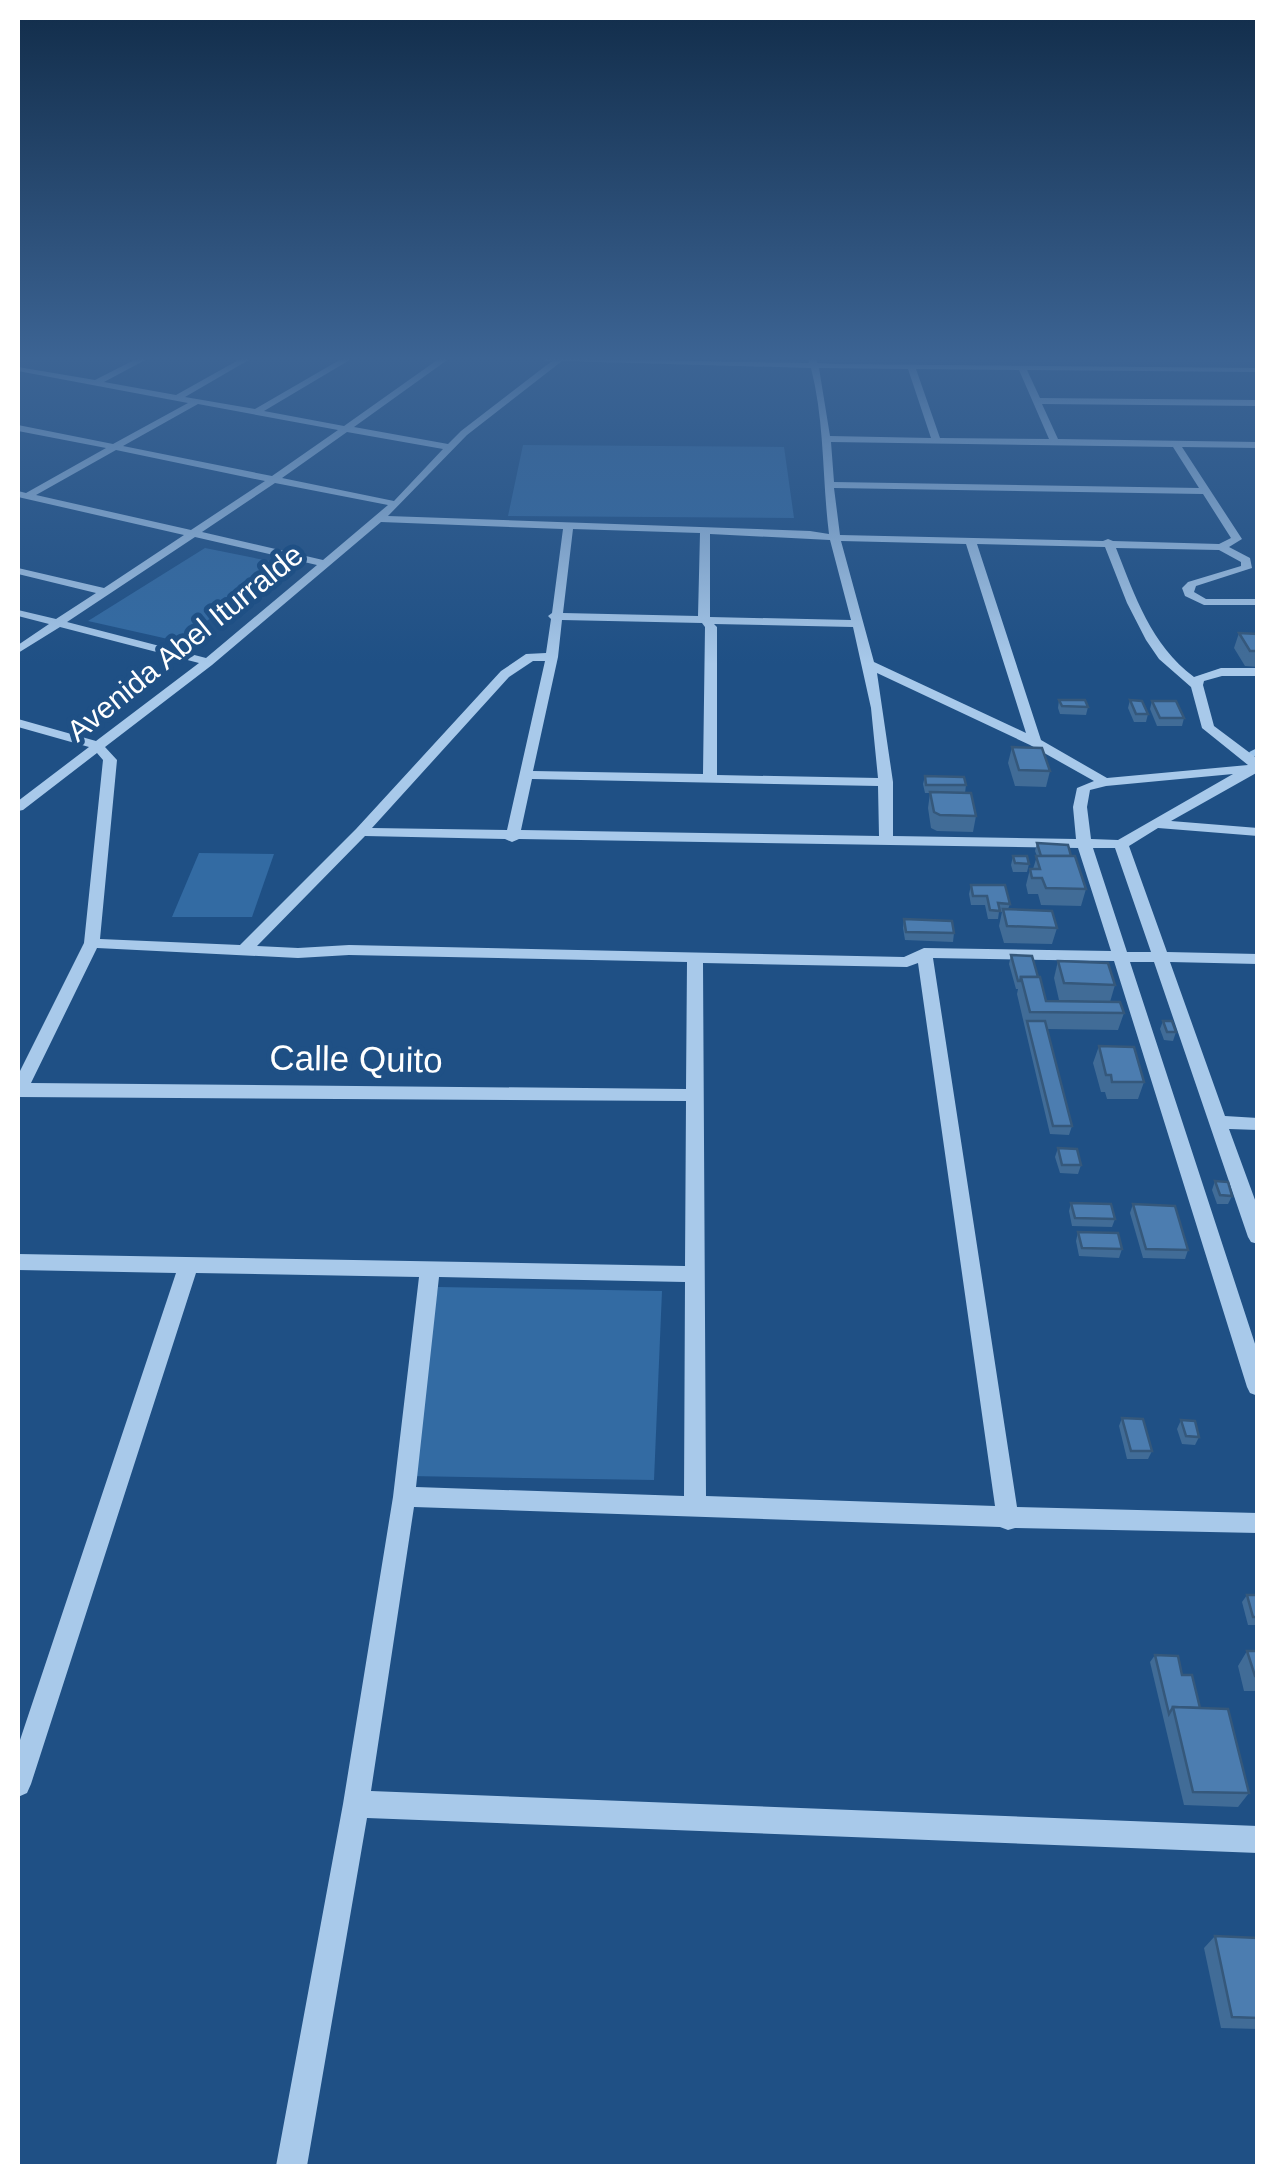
<svg xmlns="http://www.w3.org/2000/svg" width="1275" height="2184" font-family="Helvetica,sans-serif">
  <rect width="100%" height="100%" fill="#1f5085"/>
  <g fill="#336ba3">
    <path d="M523 445 784 447 794 518 508 516Z"/>
    <path d="M205 548 289 565 177 641 88 621Z"/>
    <path d="M199 853 274 854 252 917H172Z"/>
    <path d="M438 1287 662 1291 654 1480 408 1476Z"/>
  </g>
  <g fill="none" stroke-linecap="round" stroke-linejoin="round">
    <path stroke="#9bc4eb" stroke-width="6" d="M1252 754 1258 751"/>
    <path fill="#a8c9ea" fill-rule="evenodd" d="M138 358H149L104 382 176 395 242 358H252L185 397 255 409 343 358H353L264 411 344 426 440 358H450L354 427 448 444 461 431 552 361 525 358 809 363 808 358H816L817 363 835 364 1258 368V372L1027 370 1040 398 1258 400V406L1042 404 1058 439 1258 442V448L1182 447 1242 539 1229 547 1250 558 1252 568 1196 586 1194 592 1206 599H1258V605H1204L1185 596 1182 588 1188 582 1241 566V562L1219 550 1116 548C1135 596 1151 645 1194 677L1221 668H1258V676H1222L1204 681 1203 685 1214 726 1258 759V772L1171 821 1258 828V836L1158 828 1129 846 1167 952 1258 954V964L1170 962 1225 1116 1258 1118V1130L1229 1129 1258 1208V1244L1251 1242 1248 1237 1154 962H1130L1258 1353V1396L1250 1393 1247 1387 1114 961 933 958 1017 1507 1258 1513V1533L1015 1528 1008 1530 1000 1527 414 1507 371 1791 1258 1826V1853L367 1818 307 2166H276L343 1804 393 1497 419 1277 196 1273 31 1784 27 1793 18 1797V1746L176 1273 18 1270V1254L685 1266 686 1101 18 1097V1075L84 943 103 760 97 753 23 810 18 811V801L89 747 18 727V719L96 741 199 663 60 627 18 653V645L49 624 18 616V610L56 619 96 593 18 574V568L104 588 184 535 18 497V491L26 493 106 448 18 431V425L113 444 188 403 18 371V367L95 380ZM562 361 811 368C825 423 822 479 829 534L810 531 388 516 467 435ZM819 368 908 369 931 438 830 436ZM916 369 1019 370 1049 439 940 438ZM198 404 338 430 272 476 123 446ZM347 432 443 449 394 501 282 478ZM831 442 1173 447 1199 488 834 482ZM116 450 265 481 191 530 36 495ZM275 483 388 505 323 560 202 532ZM834 488 1203 494 1231 538 1219 544 1113 541 1108 539 1103 541 840 535ZM381 522 563 529 552 613 548 616 551 619 546 653 526 654 501 671 356 829 240 945 100 939 117 760 105 747 212 665ZM573 529 700 533 698 616 563 613ZM710 534 830 540 851 620 710 617ZM195 537 317 565 206 658 67 622ZM841 541 966 544 1026 733 874 662ZM977 544 1105 547 1127 603 1146 640 1159 659 1191 687 1202 728 1248 765 1107 778 1041 740ZM562 620 702 623 705 627 703 774 533 771 558 657ZM714 624 853 627 871 708 878 778 717 775V627ZM533 661H545L507 830 372 828 509 677ZM877 673 1030 745 1094 781 1077 788 1073 807 1076 839 893 836V782ZM1233 774 1118 840 1091 839 1087 807 1090 790 1106 786ZM532 779 878 786 879 836 521 830ZM365 836 505 839 512 842 519 839 1078 848 1111 951 924 948 904 957 349 945 298 948 257 946ZM1093 848H1115L1151 952H1127ZM97 948 298 958 349 955 687 962 686 1089 31 1083ZM703 963 907 967 918 963 995 1506 706 1496ZM439 1277 685 1282 684 1496 416 1487Z"/>
  </g>
  <g fill="#416c97">
    <path d="M1239 633 1258 634V667L1245 666 1234 648Z"/>
    <path d="M1059 700 1088 707 1086 715 1060 714 1058 708Z"/>
    <path d="M1130 700 1148 714 1146 722H1134L1128 708Z"/>
    <path d="M1152 701 1184 718 1182 726H1157L1150 709Z"/>
    <path d="M1012 747 1050 771 1046 787 1015 786 1008 763Z"/>
    <path d="M925 776 966 785 965 793 976 816 973 832 937 831 931 828 928 808 930 793H925L923 784Z"/>
    <path d="M1037 843 1071 856 1086 889 1081 906 1041 905 1038 894H1028L1026 885 1030 869H1033L1037 856 1035 851Z"/>
    <path d="M1013 856 1029 864 1027 872H1013L1011 865Z"/>
    <path d="M971 885 1010 904 1008 909 1057 928 1052 944 1004 943 999 926 1002 912H999L998 919H988L985 905H971L969 894Z"/>
    <path d="M904 919 954 933 953 942 905 940 903 928Z"/>
    <path d="M1011 955 1038 977 1046 1001 1124 1013 1118 1030 1047 1029 1072 1126 1069 1135 1050 1134 1017 994 1018 989H1016L1009 964Z"/>
    <path d="M1058 961 1115 985 1110 1002 1059 1000 1054 978Z"/>
    <path d="M1163 1021 1176 1032 1173 1041 1164 1040 1160 1029Z"/>
    <path d="M1099 1046 1144 1082 1138 1099H1107L1105 1092H1101L1093 1063Z"/>
    <path d="M1058 1148 1081 1165 1078 1174 1060 1173 1055 1157Z"/>
    <path d="M1215 1181 1232 1196 1228 1204H1217L1212 1190Z"/>
    <path d="M1071 1203 1115 1219 1112 1227 1072 1226 1069 1211Z"/>
    <path d="M1133 1204 1188 1250 1185 1259 1143 1258 1130 1213Z"/>
    <path d="M1078 1232 1122 1249 1119 1258 1079 1256 1076 1241Z"/>
    <path d="M1122 1418 1152 1451 1148 1459H1127L1119 1426Z"/>
    <path d="M1181 1420 1199 1437 1195 1445 1182 1444 1177 1429Z"/>
    <path d="M1247 1595H1258V1625H1248L1242 1602Z"/>
    <path d="M1247 1651H1258V1695L1256 1691H1244L1238 1666Z"/>
    <path d="M1155 1655 1182 1675 1249 1793 1238 1807 1184 1805 1150 1662Z"/>
    <path d="M1215 1936 1258 1938V2029L1221 2028 1204 1948Z"/>
  </g>
  <g fill="#4c7db0" stroke="#35587b" stroke-width="2.5">
    <path d="M1239 633 1258 634V651H1250Z"/>
    <path d="M1059 700H1085L1088 707 1062 706Z"/>
    <path d="M1130 700 1142 701 1148 714H1136Z"/>
    <path d="M1152 701H1176L1184 718H1160Z"/>
    <path d="M1012 747 1042 748 1050 771 1019 770Z"/>
    <path d="M925 776 964 777 966 785H926Z"/>
    <path d="M930 792 971 793 976 816 940 815 934 812Z"/>
    <path d="M1037 843 1068 845 1071 856H1041Z"/>
    <path d="M1013 856H1027L1029 864 1015 863Z"/>
    <path d="M1036 856H1075L1086 889 1046 888 1042 878H1032L1030 869H1040Z"/>
    <path d="M971 885H1005L1010 904 998 903 1000 911 990 910 987 896H973Z"/>
    <path d="M1003 909 1052 911 1057 928 1007 926Z"/>
    <path d="M904 919 952 921 954 933 906 932Z"/>
    <path d="M1011 955 1032 956 1038 977H1021L1020 981H1018Z"/>
    <path d="M1058 961 1108 963 1115 985 1064 983Z"/>
    <path d="M1021 977H1040L1046 1001 1120 1002 1124 1013 1030 1012Z"/>
    <path d="M1027 1021H1045L1072 1126H1053Z"/>
    <path d="M1163 1021H1172L1176 1032H1167Z"/>
    <path d="M1099 1046 1134 1047 1144 1082H1112L1111 1075H1106Z"/>
    <path d="M1058 1148 1077 1149 1081 1165H1062Z"/>
    <path d="M1215 1181 1228 1182 1232 1196 1220 1195Z"/>
    <path d="M1071 1203 1111 1204 1115 1219 1075 1218Z"/>
    <path d="M1133 1204 1175 1206 1188 1250 1146 1249Z"/>
    <path d="M1078 1232 1118 1233 1122 1249 1082 1248Z"/>
    <path d="M1122 1418 1143 1419 1152 1451H1131Z"/>
    <path d="M1181 1420 1195 1421 1199 1437 1186 1436Z"/>
    <path d="M1247 1595H1258V1617H1253Z"/>
    <path d="M1247 1651H1258V1676H1255Z"/>
    <path d="M1155 1655 1178 1656 1182 1675H1192L1200 1708 1173 1707 1169 1714Z"/>
    <path d="M1173 1707 1228 1709 1249 1793 1193 1792Z"/>
    <path d="M1215 1936 1258 1938V2018L1232 2017Z"/>
  </g>
  <linearGradient id="sky" x2="0" y2="1"><stop stop-color="#112c49"/><stop offset="0.54" stop-color="#3c6494"/><stop offset="1" stop-color="#3c6494" stop-opacity="0"/></linearGradient>
  <rect width="1275" height="664" fill="url(#sky)"/>
  <g text-anchor="middle" stroke-width="10" stroke-linejoin="round" paint-order="stroke">
    <g font-size="30" fill="#fff" stroke="#1f5085">
      <text transform="translate(185 643) rotate(-39)" y="10">Avenida Abel Iturralde</text>
    </g>
    <g font-size="35" fill="#fff" stroke="#1f5085">
      <text transform="translate(356 1059) rotate(1)" y="12">Calle Quito</text>
    </g>
  </g>
  <rect width="1275" height="2184" fill="none" stroke="#ffffff" stroke-width="40"/>
</svg>
